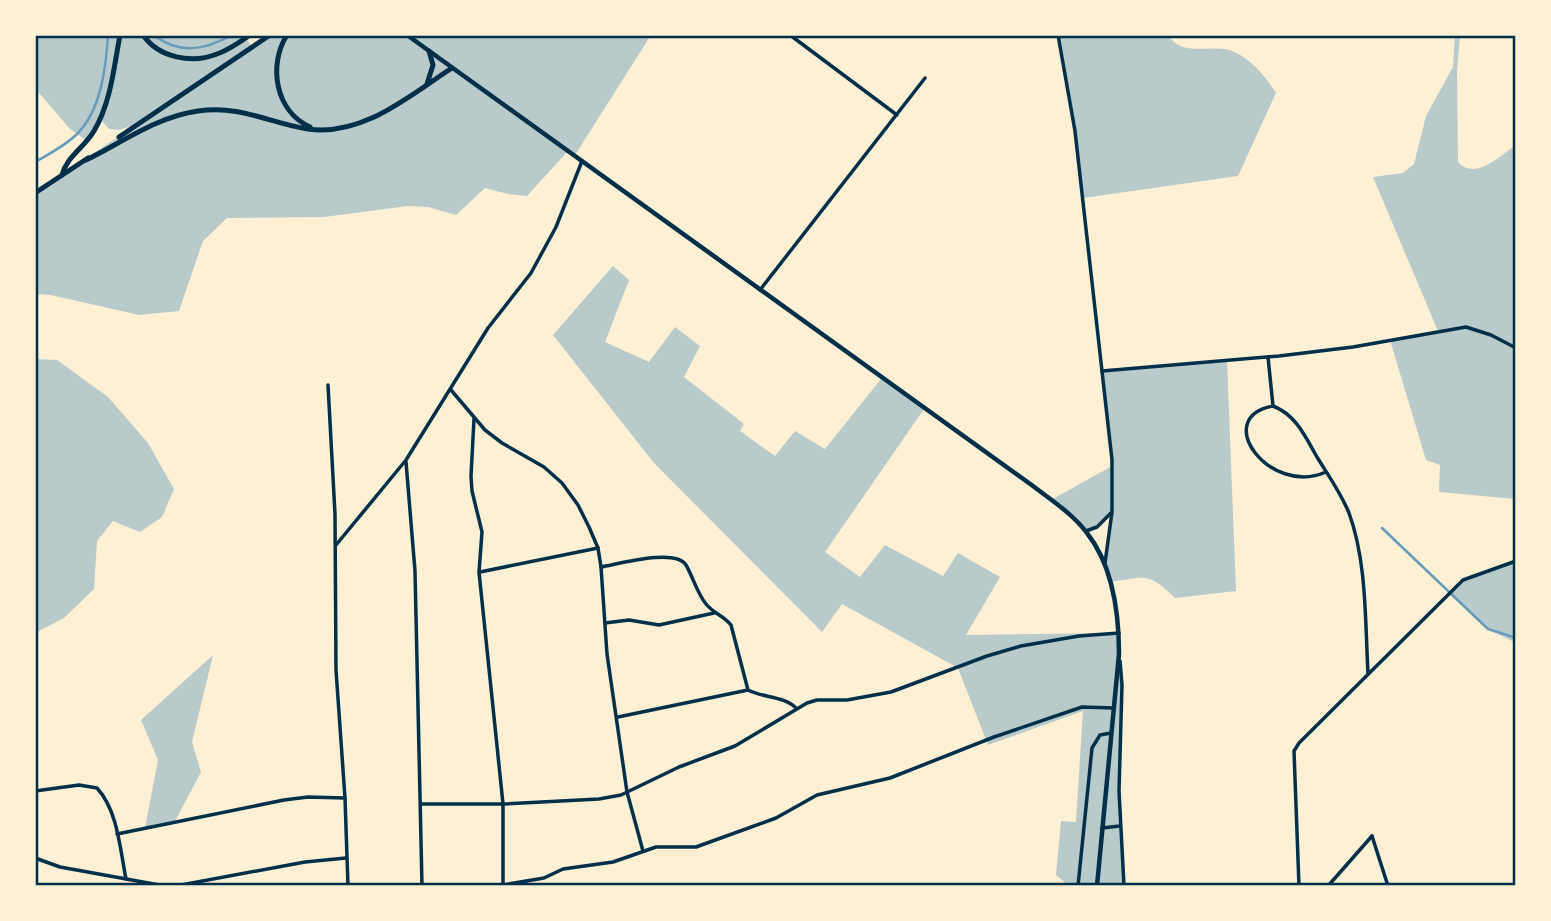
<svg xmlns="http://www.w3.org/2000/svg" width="1551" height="921" font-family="'Fira Sans',sans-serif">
  <rect width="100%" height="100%" fill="#fdf0d5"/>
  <g fill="#b9caca">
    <path d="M35 35H244L252 47 274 35H651L575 155 568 151 527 196 508 194 485 188 456 215 428 207 408 206 324 217 227 218 203 241 179 311 139 315 51 295 35 294V193L137 124 119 130 109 129 100 119 87 141 70 129 35 88Z"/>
    <path d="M1058 35H1168C1182 56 1204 46 1225 49 1246 53 1265 75 1276 93L1238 176 1083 198 1075 131Z"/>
    <path d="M1455 35H1460L1457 71 1458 162C1475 181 1500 156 1516 145V499L1439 492 1440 465 1426 460 1390 340 1438 331 1373 177 1403 173 1414 164 1426 116 1453 67Z"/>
    <path d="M613 266 629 280 605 342 649 362 675 327 700 346 684 377 744 424 740 431 775 456 795 431 825 449 881 379 924 409 825 552 860 577 885 545 943 576 958 553 1000 577 966 635 1119 633 1122 685 1119 791 1124 886H1069L1056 875 1061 821 1076 822 1083 711 988 745 958 668 842 604 822 632 654 463 553 335Z"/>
    <path d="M35 359 57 360 108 397 148 443 174 489 162 517 140 532 113 521 97 541 94 589 64 618 35 633Z"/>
    <path d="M1227 361 1236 591 1175 598C1148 571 1145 577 1110 582L1104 565 1112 513 1106 520 1086 531 1051 500 1112 466 1102 371Z"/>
    <path d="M1516 561V643L1488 629 1449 594 1463 580Z"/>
    <path d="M213 655 192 742 201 772 174 823 145 828 158 760 141 720Z"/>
  </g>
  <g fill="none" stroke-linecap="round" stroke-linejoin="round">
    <g stroke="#669bbc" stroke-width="2.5">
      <path d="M154 35C179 55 205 50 232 35"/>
      <path d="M35 162C49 154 65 146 77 134 101 110 106 68 108 35"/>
      <path d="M1382 528 1488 629 1516 638"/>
    </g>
    <g stroke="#003049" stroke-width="3.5">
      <path d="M790 35 897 115"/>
      <path d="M1058 35 1075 131 1112 460V512L1105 563"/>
      <path d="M760 290 925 78"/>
      <path d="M1268 357 1273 406C1296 415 1305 436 1317 457 1328 475 1341 493 1349 513 1367 562 1365 621 1368 673"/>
      <path d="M1102 371 1279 356 1353 347 1466 327 1491 335 1516 348"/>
      <path d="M328 385 335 514 336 670 345 798 348 886"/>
      <path d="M451 390 485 430 502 443 544 467 562 483 578 505 589 527 598 548 601 567 607 654 627 792 643 851"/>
      <path d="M1273 406C1211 417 1269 497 1326 472"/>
      <path d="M474 419 471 476 472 491 482 532 479 572 503 804V886"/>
      <path d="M406 462 415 571 422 886"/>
      <path d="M1086 531 1097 527 1111 513"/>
      <path d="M336 545 406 460 488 328 531 273 556 227 582 161"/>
      <path d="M601 567C619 564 675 548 686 565 693 577 697 593 706 604 713 613 724 616 731 625L748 690C763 698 784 696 796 708"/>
      <path d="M480 572 598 548"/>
      <path d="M605 623 629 620 659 625 714 613"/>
      <path d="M1120 661 1122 685 1119 791 1124 886"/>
      <path d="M618 717 748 690"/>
      <path d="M35 791 79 785 97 788C118 811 120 849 126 879"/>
      <path d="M421 804H503L599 799 621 795 679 767 735 746 807 703 817 700H847L891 692 987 656 1021 646 1079 636 1119 633"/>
      <path d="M1102 828 1120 826"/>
      <path d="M117 834 284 800 308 797 345 798"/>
      <path d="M1372 836 1388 886"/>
      <path d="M35 858 60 867 165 886 181 885 305 862 346 858"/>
      <path d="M503 885 544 878 563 869 613 862 656 847H696L776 818 817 795 890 778 994 737 1082 707 1114 708"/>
      <path d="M1078 886 1092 748 1100 735 1111 733"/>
      <path d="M1299 886 1294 751 1299 743 1463 580 1516 561"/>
      <path d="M1328 886 1372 836"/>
    </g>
    <path stroke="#003049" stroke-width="4.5" d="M407 35 1033 486C1051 500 1073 514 1087 533 1113 566 1119 613 1119 654L1097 886"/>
    <g stroke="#003049" stroke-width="5">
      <path d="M143 35C159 58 192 64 217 54 229 50 240 42 250 35"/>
      <path d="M287 35C268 65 275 111 310 127"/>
      <path d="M427 84 433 65 429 51"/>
      <path d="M119 137 270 35"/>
      <path d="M86 160C123 142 156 117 198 111 242 105 268 123 308 129 363 137 410 95 452 68"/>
      <path d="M62 175C67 156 84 148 94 131 111 102 114 67 120 35"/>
      <path d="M35 193 88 158"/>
    </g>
  </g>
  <rect width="1551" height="921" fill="none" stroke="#fdf0d5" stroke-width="74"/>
  <rect x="37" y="37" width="1477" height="847" fill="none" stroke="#003049" stroke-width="2.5"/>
</svg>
